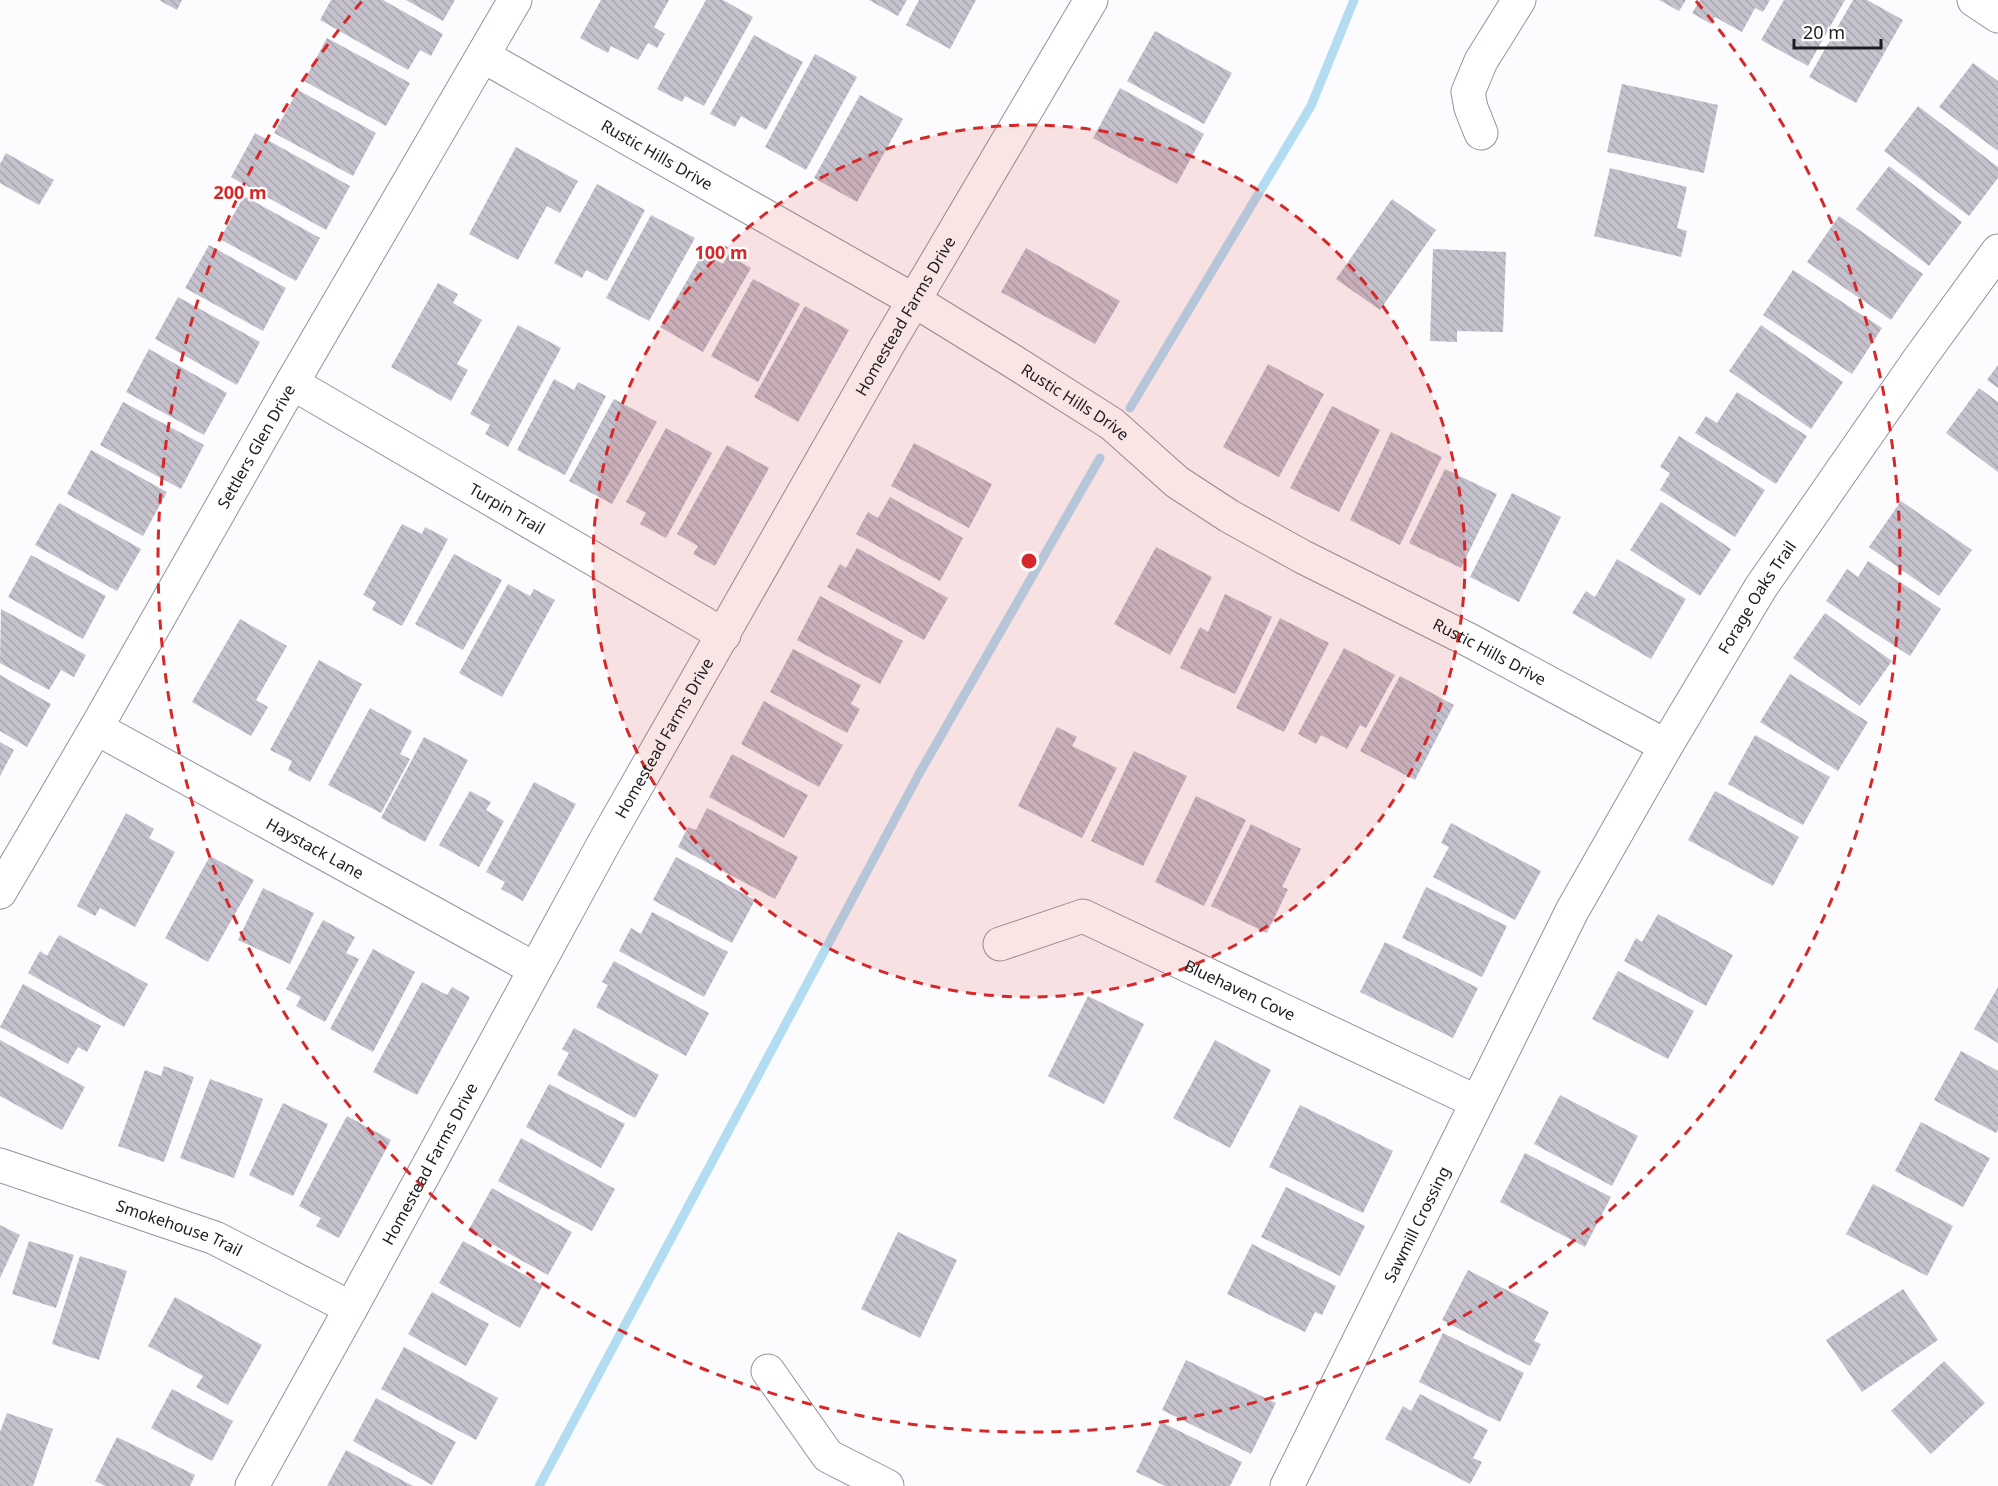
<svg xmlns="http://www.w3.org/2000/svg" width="1998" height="1486" font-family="'Noto Sans',sans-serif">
  <defs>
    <pattern id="building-back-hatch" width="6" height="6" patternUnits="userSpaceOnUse" patternTransform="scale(1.5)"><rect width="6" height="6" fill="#c5c1cd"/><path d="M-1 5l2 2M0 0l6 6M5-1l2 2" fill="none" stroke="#a9a5b0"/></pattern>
  </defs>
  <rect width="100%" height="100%" fill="#fcfbfd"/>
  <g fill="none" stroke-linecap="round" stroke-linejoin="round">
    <g stroke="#b2dcf1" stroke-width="9">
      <path d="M1130 408 1311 106 1354 0"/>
      <path d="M539 1486 919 774 1100 458"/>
    </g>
  </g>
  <g fill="url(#building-back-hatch)">
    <path d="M159 0H182L177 10Z"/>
    <path d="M331 0H383L443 34 431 56 420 50 408 70 320 20Z"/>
    <path d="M406 0H455L443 21Z"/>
    <path d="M601 0H669L654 27 665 34 657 48 648 43 638 60 611 46 608 53 580 38Z"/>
    <path d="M706 0H723L753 17 704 106 685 96 682 102 657 89Z"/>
    <path d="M869 0H907L898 16Z"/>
    <path d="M919 0H976L950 49 906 25Z"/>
    <path d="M1659 0H1686L1679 11Z"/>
    <path d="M1700 0H1770L1763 12 1755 8 1742 32 1715 17 1711 24 1692 13Z"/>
    <path d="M1784 0H1845L1808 66 1761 40Z"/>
    <path d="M1853 0H1867L1903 20 1856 103 1809 77Z"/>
    <path d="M1155 31 1232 73 1204 124 1127 81Z"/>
    <path d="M754 35 803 62 766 130 741 116 735 127 710 114Z"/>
    <path d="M327 38 410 83 386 126 304 81Z"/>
    <path d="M815 54 857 77 806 170 765 147Z"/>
    <path d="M1973 63 1998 81V151L1939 107Z"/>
    <path d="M1622 84 1718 105 1704 173 1607 152Z"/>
    <path d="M1120 88 1204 134 1177 184 1093 138Z"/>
    <path d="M298 90 376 133 353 176 274 133Z"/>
    <path d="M860 95 903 119 857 202 814 178Z"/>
    <path d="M1918 106 1998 167V178L1969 216 1884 151Z"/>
    <path d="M255 133 350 186 326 230 231 177Z"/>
    <path d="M516 147 578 181 560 213 547 206 518 260 469 234Z"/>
    <path d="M6 153 54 180 39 205 0 183V164Z"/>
    <path d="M1889 166 1962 222 1929 266 1856 209Z"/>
    <path d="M1610 168 1687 187 1677 228 1687 231 1681 257 1594 236Z"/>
    <path d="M597 184 645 210 607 281 586 270 582 278 554 263Z"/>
    <path d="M244 196 320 238 296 281 220 239Z"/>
    <path d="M1392 199 1436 230 1380 310 1336 279Z"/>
    <path d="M651 215 695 238 649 321 606 298Z"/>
    <path d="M1839 216 1923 274 1891 320 1807 262Z"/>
    <path d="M209 245 286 288 263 331 185 288Z"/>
    <path d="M1026 248 1120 301 1095 344 1001 292Z"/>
    <path d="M1433 249 1506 252 1503 332 1457 331V342L1430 341Z"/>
    <path d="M703 253 723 264 728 255 751 268 703 352 660 327Z"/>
    <path d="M1793 270 1882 328 1852 374 1763 315Z"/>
    <path d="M753 279 800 304 758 382 711 356Z"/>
    <path d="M438 283 458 294 453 303 482 320 457 364 468 370 451 401 391 367Z"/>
    <path d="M178 297 260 342 237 385 155 339Z"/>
    <path d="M805 306 849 330 798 422 754 397Z"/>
    <path d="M518 325 561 348 508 447 485 434 490 425 470 414Z"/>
    <path d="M1761 325 1843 382 1811 429 1729 371Z"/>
    <path d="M149 349 227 393 204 435 126 392Z"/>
    <path d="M1268 364 1324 394 1279 477 1223 447Z"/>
    <path d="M1998 365V388L1987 380Z"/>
    <path d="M554 379 574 390 578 382 606 396 565 475 517 450Z"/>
    <path d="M1979 388 1998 402V472L1946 433Z"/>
    <path d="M1737 392 1807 436 1776 484 1695 433 1706 416 1717 423Z"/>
    <path d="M614 399 657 422 612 504 569 481Z"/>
    <path d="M123 402 204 445 181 489 100 445Z"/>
    <path d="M1332 406 1380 430 1339 512 1290 488Z"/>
    <path d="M666 428 712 453 666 538 640 524 646 513 626 502Z"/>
    <path d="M1391 432 1442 457 1400 545 1350 520Z"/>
    <path d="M1679 436 1765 490 1735 537 1660 490 1670 473 1660 467Z"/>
    <path d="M914 443 992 484 969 528 891 486Z"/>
    <path d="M727 445 769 468 715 566 693 554 698 546 677 534Z"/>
    <path d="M91 450 167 492 143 536 67 494Z"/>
    <path d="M1445 469 1497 494 1461 568 1409 543Z"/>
    <path d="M1512 493 1561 517 1519 602 1470 577Z"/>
    <path d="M890 497 963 538 940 581 856 534 868 512 878 518Z"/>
    <path d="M1901 501 1972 550 1939 596 1869 547Z"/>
    <path d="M1661 502 1731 549 1700 596 1630 550Z"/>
    <path d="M59 503 141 549 117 591 35 545Z"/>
    <path d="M402 524 422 534 425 527 448 539 402 626 372 610 376 602 363 595Z"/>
    <path d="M1156 547 1212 577 1170 655 1114 624Z"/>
    <path d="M857 548 948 598 924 640 827 587 840 564 846 568Z"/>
    <path d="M454 554 502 580 463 650 415 624Z"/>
    <path d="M31 555 106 596 83 639 8 597Z"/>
    <path d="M1617 559 1686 599 1651 659 1572 613 1586 591 1595 597Z"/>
    <path d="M1868 561 1941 609 1910 656 1826 601 1847 569 1858 577Z"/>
    <path d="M508 584 530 596 534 589 555 600 502 697 459 673Z"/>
    <path d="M1225 594 1272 617 1235 694 1180 668 1200 627 1208 632Z"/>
    <path d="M820 596 903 641 880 684 797 640Z"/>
    <path d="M1 609 86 655 74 677 61 670 49 690 0 663Z"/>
    <path d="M1825 613 1892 661 1860 706 1793 658Z"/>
    <path d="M1280 618 1329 643 1284 732 1236 708Z"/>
    <path d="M240 619 287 646 256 700 268 707 251 736 192 702Z"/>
    <path d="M1344 648 1395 675 1366 728 1360 725 1347 749 1321 735 1316 744 1298 734Z"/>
    <path d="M793 649 861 685 851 704 860 709 847 733 770 692Z"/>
    <path d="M319 660 362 684 310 782 288 770 292 761 270 750Z"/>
    <path d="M1790 674 1868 722 1838 771 1760 722Z"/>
    <path d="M0 675 51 704 27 747 0 731Z"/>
    <path d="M1400 676 1454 705 1415 780 1360 751Z"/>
    <path d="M764 701 843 745 819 787 741 744Z"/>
    <path d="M370 708 412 731 400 754 410 759 381 813 328 785Z"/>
    <path d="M1057 727 1077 737 1072 746 1117 768 1082 838 1018 806Z"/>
    <path d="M1755 735 1830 777 1803 825 1728 784Z"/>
    <path d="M424 737 468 760 425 842 381 818Z"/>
    <path d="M0 742 14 750 0 776Z"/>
    <path d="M1134 751 1187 776 1143 866 1091 841Z"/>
    <path d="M732 754 808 795 784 838 709 797Z"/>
    <path d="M534 782 576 804 523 901 501 889 505 882 486 872Z"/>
    <path d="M470 791 491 802 486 810 504 821 479 867 439 845Z"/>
    <path d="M1715 791 1799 837 1773 886 1688 840Z"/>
    <path d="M1196 796 1246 820 1204 906 1155 882Z"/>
    <path d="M707 808 798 857 775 899 678 847 688 827 696 830Z"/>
    <path d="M126 813 154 829 149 838 175 852 135 927 100 908 95 916 77 906Z"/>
    <path d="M1451 823 1541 871 1515 920 1433 877 1449 847 1441 843Z"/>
    <path d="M1251 824 1301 849 1282 887 1288 889 1267 933 1211 906Z"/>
    <path d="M210 856 254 880 208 962 165 938Z"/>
    <path d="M676 857 755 900 732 943 653 900Z"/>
    <path d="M1426 887 1507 926 1482 977 1402 938Z"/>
    <path d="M263 888 314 913 290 964 238 940Z"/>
    <path d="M652 912 728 952 704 997 619 951 631 928 641 934Z"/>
    <path d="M1658 914 1733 955 1706 1006 1624 961 1636 938 1642 942Z"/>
    <path d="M323 920 355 937 346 953 359 959 325 1022 296 1006 301 997 286 989Z"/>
    <path d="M59 935 148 984 124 1027 28 973 40 951 47 956Z"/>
    <path d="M1385 942 1478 988 1453 1038 1360 992Z"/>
    <path d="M373 949 415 972 373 1052 330 1029Z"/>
    <path d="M614 961 709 1013 686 1056 596 1007 608 985 602 982Z"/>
    <path d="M1618 971 1694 1011 1668 1059 1592 1019Z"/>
    <path d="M422 982 447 995 452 987 470 997 417 1095 373 1072Z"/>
    <path d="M23 984 101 1026 87 1052 78 1047 68 1064 0 1027Z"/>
    <path d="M1998 987V1043L1974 1029Z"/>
    <path d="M1088 996 1144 1024 1104 1104 1048 1076Z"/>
    <path d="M574 1028 659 1075 635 1118 557 1075 569 1053 562 1049Z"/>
    <path d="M0 1040 85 1087 62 1130 0 1096Z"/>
    <path d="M1215 1040 1271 1070 1230 1148 1173 1118Z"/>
    <path d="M1961 1051 1998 1071V1130L1996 1133 1934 1100Z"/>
    <path d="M164 1066 194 1077 164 1162 118 1146 145 1070 161 1076Z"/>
    <path d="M210 1079 263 1099 234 1178 180 1158Z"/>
    <path d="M549 1084 625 1124 601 1168 526 1127Z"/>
    <path d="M1560 1095 1638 1136 1612 1186 1534 1144Z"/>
    <path d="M283 1103 328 1124 293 1196 249 1175Z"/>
    <path d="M1300 1105 1393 1151 1363 1213 1269 1167Z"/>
    <path d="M347 1116 391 1140 339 1238 316 1226 321 1218 299 1206Z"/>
    <path d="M1921 1122 1990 1158 1963 1207 1895 1171Z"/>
    <path d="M521 1138 615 1189 592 1231 498 1181Z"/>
    <path d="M1525 1153 1611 1197 1585 1247 1500 1202Z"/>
    <path d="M1873 1184 1953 1226 1927 1276 1846 1234Z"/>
    <path d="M1286 1187 1365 1226 1340 1276 1261 1237Z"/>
    <path d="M492 1188 572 1232 548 1275 468 1231Z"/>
    <path d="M0 1225 20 1235 0 1278Z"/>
    <path d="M898 1232 957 1260 920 1338 861 1309Z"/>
    <path d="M29 1241 74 1255 56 1308 12 1294Z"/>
    <path d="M463 1241 543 1285 520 1328 439 1283Z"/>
    <path d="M1252 1244 1336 1286 1322 1315 1315 1312 1305 1332 1227 1294Z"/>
    <path d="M80 1256 127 1271 99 1360 52 1344Z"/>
    <path d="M1468 1270 1549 1312 1534 1341 1541 1344 1530 1366 1442 1320Z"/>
    <path d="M1903 1289 1938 1340 1862 1392 1826 1340Z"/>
    <path d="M432 1292 489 1324 466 1366 408 1334Z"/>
    <path d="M175 1297 262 1345 228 1405 196 1387 203 1376 148 1346Z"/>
    <path d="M1443 1333 1524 1373 1500 1422 1419 1382Z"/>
    <path d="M404 1347 498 1398 476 1440 381 1389Z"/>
    <path d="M1186 1360 1276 1403 1251 1454 1162 1410Z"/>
    <path d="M1944 1361 1985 1403 1931 1454 1891 1411Z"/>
    <path d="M172 1389 233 1421 212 1461 151 1428Z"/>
    <path d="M1420 1394 1488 1430 1473 1458 1482 1462 1470 1484 1385 1439 1403 1406 1411 1411Z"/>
    <path d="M376 1398 456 1442 432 1485 353 1441Z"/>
    <path d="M7 1413 53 1429 33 1486H0V1432Z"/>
    <path d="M1161 1422 1242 1462 1230 1486H1165L1136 1472Z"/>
    <path d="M117 1437 195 1475 190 1486H105L95 1481Z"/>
    <path d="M346 1450 413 1486H327Z"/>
  </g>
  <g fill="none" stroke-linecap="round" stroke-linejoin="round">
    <defs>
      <g id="street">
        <path d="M1974 0 1998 16"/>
        <path id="s1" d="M483 56 915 301 1006 357 1112 424 1177 482 1229 516 1303 557 1469 640 1666 746"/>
        <path d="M1481 133 1471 108 1468 92 1481 61 1519 0"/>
        <path id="s2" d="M292 383 724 635"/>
        <path id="s3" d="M96 728 535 969"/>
        <path id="s4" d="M0 892 96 728 292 383 515 0"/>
        <path id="s5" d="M1000 944 1083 916 1477 1102"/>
        <path id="s6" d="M0 1165 215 1238 351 1308"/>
        <path d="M768 1371 828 1456 887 1486"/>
        <path id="s7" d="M252 1486 351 1308 604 843 887 346 1091 0"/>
        <path id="s8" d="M1287 1486 1572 911 1666 746 1761 587 1920 358 1998 251"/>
      </g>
    </defs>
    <use href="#street" stroke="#95919d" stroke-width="35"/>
    <use href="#street" stroke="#fff" stroke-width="33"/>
  </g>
  <circle cx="1029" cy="561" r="436" fill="#d62828" fill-opacity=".12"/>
  <g fill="none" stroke="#d62828" stroke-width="3" stroke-dasharray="10 8">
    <circle cx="1029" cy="561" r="436"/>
    <path d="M1696 1A871 871 0 1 1 362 1"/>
  </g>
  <g text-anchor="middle" stroke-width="4.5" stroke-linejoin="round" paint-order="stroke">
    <g font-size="16" fill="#1d1c20" stroke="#fff">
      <text dy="6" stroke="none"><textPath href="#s1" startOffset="200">Rustic Hills Drive</textPath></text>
      <text dy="6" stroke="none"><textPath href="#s7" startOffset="1340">Homestead Farms Drive</textPath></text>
      <text dy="6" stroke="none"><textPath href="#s1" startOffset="686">Rustic Hills Drive</textPath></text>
      <text dy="6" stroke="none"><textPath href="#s4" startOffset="514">Settlers Glen Drive</textPath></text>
      <text dy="6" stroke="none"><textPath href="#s2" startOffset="249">Turpin Trail</textPath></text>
      <text dy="6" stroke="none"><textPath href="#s8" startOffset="1006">Forage Oaks Trail</textPath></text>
      <text dy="6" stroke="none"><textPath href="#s1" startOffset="1172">Rustic Hills Drive</textPath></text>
      <text dy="6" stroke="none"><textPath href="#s7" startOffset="854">Homestead Farms Drive</textPath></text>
      <text dy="6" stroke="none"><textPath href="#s3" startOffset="250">Haystack Lane</textPath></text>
      <text dy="6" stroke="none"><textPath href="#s5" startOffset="261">Bluehaven Cove</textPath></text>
      <text dy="6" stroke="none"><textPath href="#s7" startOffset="368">Homestead Farms Drive</textPath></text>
      <text dy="6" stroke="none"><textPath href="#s8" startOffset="292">Sawmill Crossing</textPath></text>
      <text dy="6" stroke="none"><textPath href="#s6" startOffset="190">Smokehouse Trail</textPath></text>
    </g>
  </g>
  <circle cx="1029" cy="561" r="9" fill="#d62828" stroke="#fff" stroke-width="3"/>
  <g font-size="18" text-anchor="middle" font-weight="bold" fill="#d62828" stroke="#fff" stroke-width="4.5" stroke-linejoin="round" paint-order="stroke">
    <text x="240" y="199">200 m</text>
    <text x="721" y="259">100 m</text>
  </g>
  <path d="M1794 39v9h87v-9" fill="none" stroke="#1d1c20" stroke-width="3"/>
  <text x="1803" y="39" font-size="18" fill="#1d1c20" stroke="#ffffff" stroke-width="4.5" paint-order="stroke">20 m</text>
</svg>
